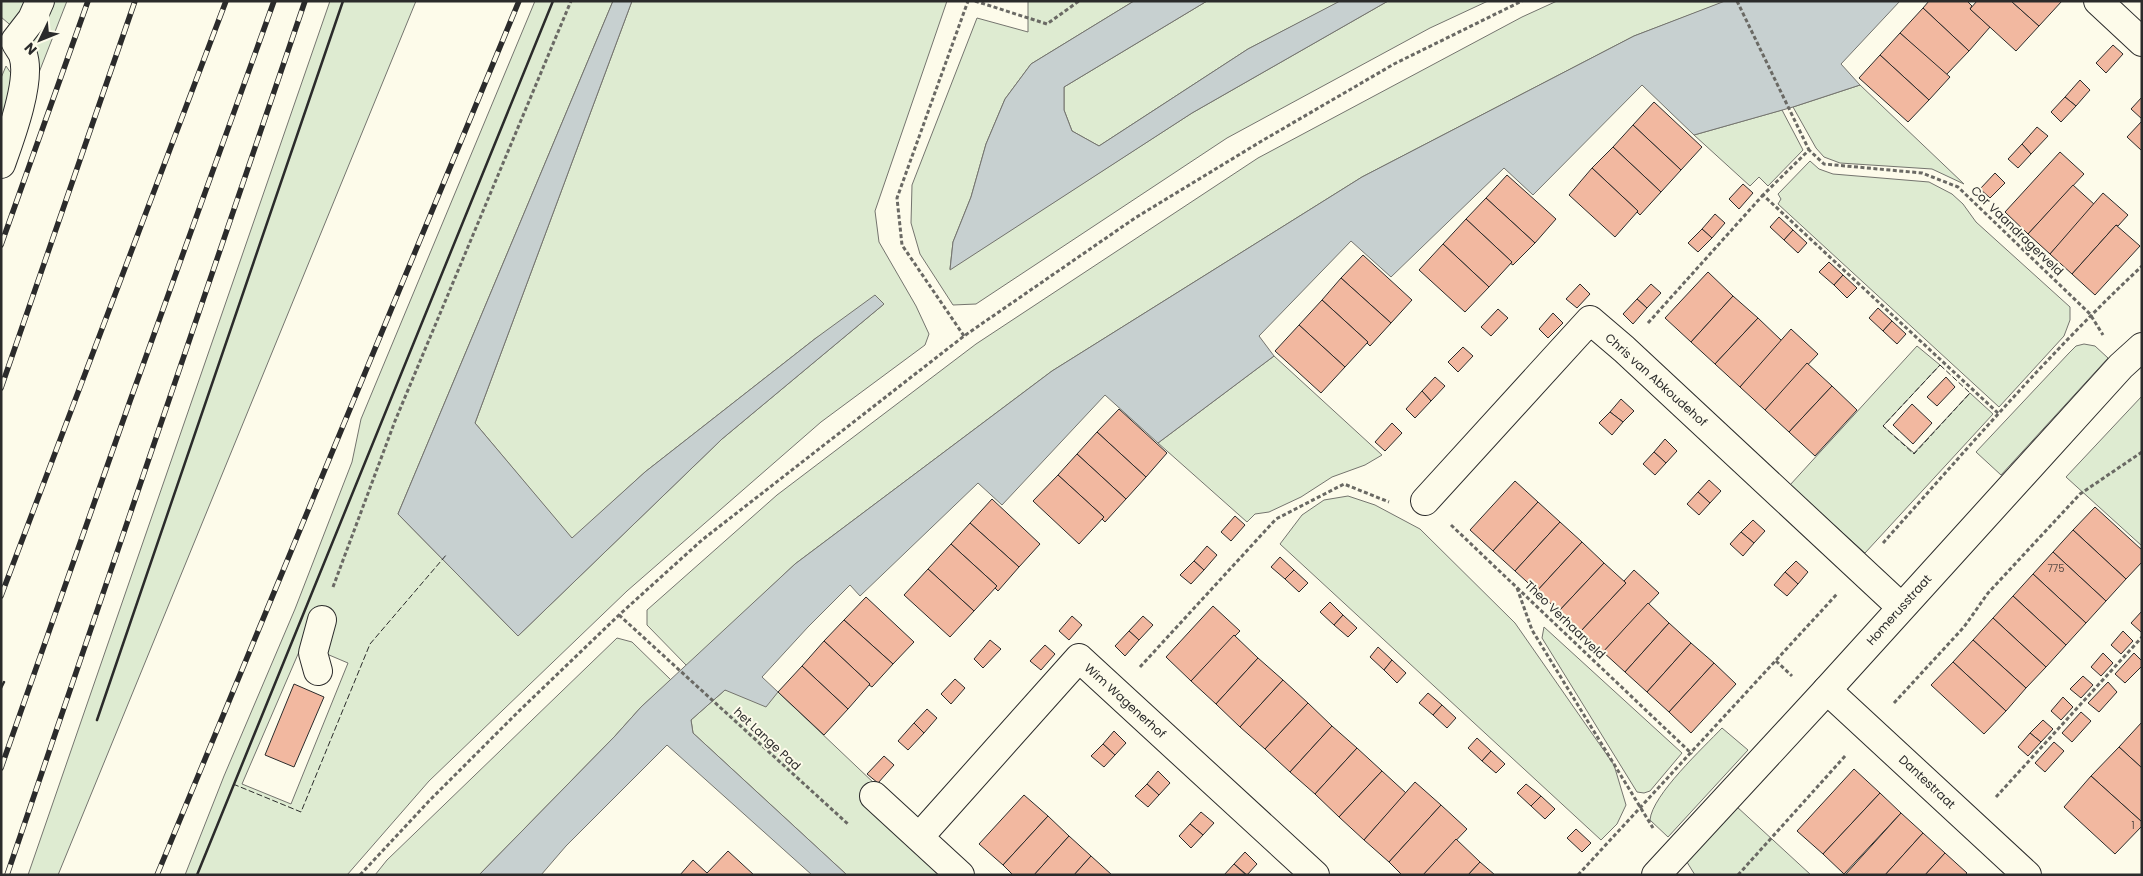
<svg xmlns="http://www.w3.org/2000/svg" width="2143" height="876" font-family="Poppins,sans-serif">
  <rect width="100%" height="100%" fill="#fdfbea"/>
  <g fill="#deebd1" stroke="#74746e" fill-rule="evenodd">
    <path d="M1 1H67L38 75 22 35 1 17Z"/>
    <path d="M330 1H416L58 875H28Z"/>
    <path d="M535 1H613L398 514 518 636 722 439 884 304 816 338 645 472 572 539 475 423 632 1H947L875 211 879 242 916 306 929 334 925 345 821 422 627 591 429 781 347 875H185L224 776 295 609 352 462 361 419ZM314 617 322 652 348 663 291 804 242 784Z"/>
    <path d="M1028 1H1134L1031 64 1005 99 986 144 971 197 953 242 950 269 1192 113 1388 1H1488L1430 28 1227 138 976 304 953 305 920 254 911 223 912 185 977 18 1028 32Z"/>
    <path d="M1207 1H1341L1248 49 1099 146 1072 131 1064 110V87Z"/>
    <path d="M1557 1 1724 2 1634 36 1362 177 1052 371 795 564 687 666 647 625V610L777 495 976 344 1258 158 1522 17Z"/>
    <path d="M6 66 15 79 1 151V78Z"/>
    <path d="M1860 85 1964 184 1932 169 1840 163 1824 157 1816 148 1793 107Z"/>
    <path d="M1782 110 1803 150 1768 186 1759 177 1750 186 1694 135Z"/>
    <path d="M1810 161 1819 169 1833 174 1929 182 1952 194 1963 204 1976 222 2070 307V320L2064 336 1999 407 1778 204 1781 199 1778 194Z"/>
    <path d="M2084 344 2095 346 2108 358 2001 475 1976 452 2069 353 2076 346Z"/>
    <path d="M1917 346 1940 365 1883 426 1914 453 1970 393 1993 414 1865 553 1790 485Z"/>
    <path d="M1274 356 1382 455 1365 465 1332 477 1301 497 1269 512 1255 514 1247 522 1158 443Z"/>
    <path d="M2142 396V546L2066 477Z"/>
    <path d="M1348 496 1375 505 1420 529 1515 623 1614 765 1626 805 1617 824 1601 840 1280 544 1302 515 1324 500Z"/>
    <path d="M1544 627 1682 753 1650 791 1644 793 1637 792 1542 638Z"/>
    <path d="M617 638 632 642 671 680 641 707 615 736 479 875H375L387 860Z"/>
    <path d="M725 690 778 692 876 785 944 875H847L693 733 691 720Z"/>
    <path d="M1722 728 1748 750 1668 837 1650 820C1652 795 1704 747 1722 728Z"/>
    <path d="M1736 806 1811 875H1695L1685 859Z"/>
  </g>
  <g fill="#c7d0d0" stroke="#74746e">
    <path d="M613 1H632L475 423 572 538 645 472 816 338 875 295 884 304 722 439 518 636 398 514Z"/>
    <path d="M1134 1H1207L1064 87V110L1072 131 1099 146 1248 49 1340 1H1388L1192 113 950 270 953 242 971 197 986 144 1005 99 1031 64Z"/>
    <path d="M1725 1H1900L1841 64 1860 85 1793 107 1694 135 1642 85 1533 195 1504 168 1391 277 1351 241 1259 336 1274 356 1158 443 1105 395 1002 505 978 483 860 596 850 585 808 627 762 677 778 692 766 707 725 690 691 720 693 733 847 875H812L667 745 566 846 541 875H479L615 736 641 707 795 564 1052 371 1362 177 1634 36Z"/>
  </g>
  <g fill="#f2b8a0" stroke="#2b2b2b">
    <path d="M1929 1H1967L1972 6 1970 9 1990 27 1969 51 1923 8Z"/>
    <path d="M1977 1H2011L2039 26 2016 51 1970 9Z"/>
    <path d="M2011 1H2062L2039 26Z"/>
    <path d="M1923 8 1969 51 1946 75 1900 33Z"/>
    <path d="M1900 33 1950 77 1929 100 1880 55Z"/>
    <path d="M2113 45 2123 54 2106 73 2096 63Z"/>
    <path d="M1880 55 1929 100 1908 122 1859 78Z"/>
    <path d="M2080 80 2090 90 2076 106 2065 97Z"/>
    <path d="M2065 97 2076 106 2061 122 2051 112Z"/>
    <path d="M2142 97V119L2131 109Z"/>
    <path d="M1654 102 1702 147 1681 170 1633 125Z"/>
    <path d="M2142 121V149L2141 150 2127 137Z"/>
    <path d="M1633 125 1681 170 1661 192 1613 147Z"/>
    <path d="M2037 127 2048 136 2031 154 2022 144Z"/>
    <path d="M2022 144 2031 154 2018 168 2008 159Z"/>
    <path d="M1613 147 1661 192 1640 215 1637 212 1638 211 1592 168Z"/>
    <path d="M2060 152 2084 174 2028 234 2005 212Z"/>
    <path d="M1592 168 1638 211 1615 237 1569 195Z"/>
    <path d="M1995 173 2005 183 1990 198 1980 189Z"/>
    <path d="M1507 175 1556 219 1535 243 1486 198Z"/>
    <path d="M1743 184 1753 193 1739 209 1729 199Z"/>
    <path d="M2073 185 2095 205 2050 254 2028 234Z"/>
    <path d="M2103 193 2128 215 2118 226 2116 225 2072 274 2050 254Z"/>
    <path d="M1486 198 1535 243 1513 265 1510 263 1512 262 1466 219Z"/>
    <path d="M1715 214 1725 223 1712 238 1702 229Z"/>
    <path d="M1779 217 1793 230 1784 240 1770 227Z"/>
    <path d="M1466 219 1512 262 1489 287 1443 244Z"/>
    <path d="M2116 225 2140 246 2095 295 2072 274Z"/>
    <path d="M1702 229 1712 238 1698 252 1688 243Z"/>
    <path d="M1793 230 1807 243 1798 253 1784 240Z"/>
    <path d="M1443 244 1489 287 1465 312 1419 270Z"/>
    <path d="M1363 255 1412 300 1391 323 1341 278Z"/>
    <path d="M1829 262 1843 275 1834 285 1819 272Z"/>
    <path d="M1708 272 1733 296 1691 342 1665 318Z"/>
    <path d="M1843 275 1857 288 1847 298 1834 285Z"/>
    <path d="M1341 278 1391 323 1370 346 1367 343 1368 342 1322 300Z"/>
    <path d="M1580 284 1590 294 1577 308 1566 299Z"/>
    <path d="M1651 284 1661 293 1647 308 1637 299Z"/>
    <path d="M1733 296 1758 318 1715 364 1691 342Z"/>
    <path d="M1637 299 1647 308 1633 324 1623 314Z"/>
    <path d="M1322 300 1368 342 1345 367 1299 325Z"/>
    <path d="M1878 308 1892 321 1883 331 1869 318Z"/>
    <path d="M1498 309 1508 318 1491 336 1481 327Z"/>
    <path d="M1553 313 1563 323 1548 338 1539 329Z"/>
    <path d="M1758 318 1782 341 1740 387 1715 364Z"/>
    <path d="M1892 321 1906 334 1897 344 1883 331Z"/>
    <path d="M1299 325 1345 367 1321 393 1275 351Z"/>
    <path d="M1791 329 1818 354 1765 410 1740 387Z"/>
    <path d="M1463 347 1473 356 1458 372 1448 362Z"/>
    <path d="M1807 363 1832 386 1789 432 1765 410Z"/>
    <path d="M1435 377 1445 386 1431 401 1422 391Z"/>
    <path d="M1946 377 1955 387 1937 406 1927 397Z"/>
    <path d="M1832 386 1857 410 1815 456 1789 432Z"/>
    <path d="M1422 391 1431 401 1415 418 1406 409Z"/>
    <path d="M1621 399 1634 411 1623 422 1610 412Z"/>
    <path d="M1912 404 1932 423 1913 444 1893 425Z"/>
    <path d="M1119 409 1167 453 1146 477 1097 432Z"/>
    <path d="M1610 412 1623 422 1612 435 1599 423Z"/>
    <path d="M1392 423 1402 433 1385 451 1375 442Z"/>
    <path d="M1097 432 1146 477 1126 499 1077 454Z"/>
    <path d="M1665 439 1677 451 1666 463 1654 452Z"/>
    <path d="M1654 452 1666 463 1655 475 1643 464Z"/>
    <path d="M1077 454 1126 499 1105 522 1102 519 1104 517 1058 475Z"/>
    <path d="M1058 475 1104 517 1079 544 1033 501Z"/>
    <path d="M1709 480 1721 491 1710 503 1698 492Z"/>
    <path d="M1515 481 1538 502 1493 551 1470 530Z"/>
    <path d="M1698 492 1710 503 1699 515 1687 504Z"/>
    <path d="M992 499 1040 544 1019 567 970 523Z"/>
    <path d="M1538 502 1560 522 1515 571 1493 551Z"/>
    <path d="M2095 507 2142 550V562L2126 579 2073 530Z"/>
    <path d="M1235 516 1245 525 1231 541 1221 532Z"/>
    <path d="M1753 520 1765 531 1754 543 1741 532Z"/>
    <path d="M1560 522 1582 542 1537 591 1515 571Z"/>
    <path d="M970 523 1019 567 998 591 995 588 997 586 951 544Z"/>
    <path d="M2073 530 2126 579 2106 601 2053 552Z"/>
    <path d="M1741 532 1754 543 1743 556 1730 544Z"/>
    <path d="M1582 542 1604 563 1559 611 1537 591Z"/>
    <path d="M951 544 997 586 974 611 928 569Z"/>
    <path d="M1207 546 1217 555 1204 570 1194 561Z"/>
    <path d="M2053 552 2106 601 2086 623 2033 574Z"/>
    <path d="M1280 557 1294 570 1285 579 1271 567Z"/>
    <path d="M1194 561 1204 570 1191 584 1180 575Z"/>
    <path d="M1796 561 1808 572 1798 584 1785 572Z"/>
    <path d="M1604 563 1626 583 1581 631 1559 611Z"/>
    <path d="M928 569 974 611 950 637 904 595Z"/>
    <path d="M1294 570 1308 583 1299 592 1285 579Z"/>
    <path d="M1634 570 1659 593 1603 652 1581 631 1626 583 1624 581Z"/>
    <path d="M1785 572 1798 584 1787 596 1774 585Z"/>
    <path d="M2033 574 2086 623 2066 645 2013 596Z"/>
    <path d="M2013 596 2066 645 2046 667 1993 618Z"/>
    <path d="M866 597 914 642 893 664 844 620Z"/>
    <path d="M1330 602 1343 615 1334 625 1320 612Z"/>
    <path d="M1648 603 1669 623 1625 672 1603 652Z"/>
    <path d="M1213 606 1240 631 1191 681 1166 657Z"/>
    <path d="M2142 611V631L2141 632 2131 623Z"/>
    <path d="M1343 615 1357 628 1348 637 1334 625Z"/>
    <path d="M1072 616 1082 625 1069 640 1059 631Z"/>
    <path d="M1143 616 1153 625 1139 640 1129 631Z"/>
    <path d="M1993 618 2046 667 2026 688 1973 640Z"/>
    <path d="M844 620 893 664 872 687 869 685 870 684 824 641Z"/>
    <path d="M1669 623 1691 643 1647 692 1625 672Z"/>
    <path d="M1129 631 1139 640 1125 656 1115 646Z"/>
    <path d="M2123 631 2133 641 2121 654 2111 645Z"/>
    <path d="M1234 635 1258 658 1216 704 1191 681Z"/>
    <path d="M990 640 1001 649 983 668 974 659Z"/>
    <path d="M1973 640 2026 688 2006 711 1953 662Z"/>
    <path d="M824 641 870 684 848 709 802 666Z"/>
    <path d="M1691 643 1714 663 1669 712 1647 692Z"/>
    <path d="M1045 645 1055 654 1041 670 1030 661Z"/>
    <path d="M1378 647 1392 660 1384 670 1370 657Z"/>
    <path d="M2103 653 2113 663 2101 676 2091 667Z"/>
    <path d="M2134 653 2142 661V666L2125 683 2115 674Z"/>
    <path d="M1258 658 1283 680 1240 727 1216 704Z"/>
    <path d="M1392 660 1406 673 1397 683 1384 670Z"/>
    <path d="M1953 662 2006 711 1984 734 1931 685Z"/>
    <path d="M1714 663 1736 684 1691 733 1669 712Z"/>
    <path d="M802 666 848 709 824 735 778 692Z"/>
    <path d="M2083 676 2093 685 2081 698 2070 689Z"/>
    <path d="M955 679 965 688 951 704 941 694Z"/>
    <path d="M1283 680 1308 703 1265 749 1240 727Z"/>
    <path d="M2108 682 2117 692 2099 712 2088 703Z"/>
    <path d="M294 684 324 697 294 767 265 755Z"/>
    <path d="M1428 693 1442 705 1433 715 1419 703Z"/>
    <path d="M2063 697 2073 707 2061 720 2051 711Z"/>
    <path d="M1308 703 1332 726 1290 772 1265 749Z"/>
    <path d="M1442 705 1456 718 1447 728 1433 715Z"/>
    <path d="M927 709 937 718 924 733 914 723Z"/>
    <path d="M2081 712 2091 721 2072 742 2062 733Z"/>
    <path d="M2043 720 2053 729 2041 742 2030 733Z"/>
    <path d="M2142 722V768L2119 747Z"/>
    <path d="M914 723 924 733 908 750 898 741Z"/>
    <path d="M1332 726 1357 748 1315 794 1290 772Z"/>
    <path d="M1114 731 1126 743 1115 755 1103 744Z"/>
    <path d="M2030 733 2041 742 2028 756 2018 747Z"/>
    <path d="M1477 738 1491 751 1482 761 1468 748Z"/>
    <path d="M2054 742 2064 751 2045 772 2035 763Z"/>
    <path d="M1103 744 1115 755 1104 767 1091 756Z"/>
    <path d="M2119 747 2142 768V822L2091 776Z"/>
    <path d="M1357 748 1382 771 1339 817 1315 794Z"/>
    <path d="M1491 751 1505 764 1496 773 1482 761Z"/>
    <path d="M884 756 894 765 878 783 867 774Z"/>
    <path d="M1854 769 1880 793 1823 854 1797 831Z"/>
    <path d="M1158 771 1170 783 1159 795 1147 784Z"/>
    <path d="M1382 771 1406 793 1364 840 1339 817Z"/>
    <path d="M2091 776 2142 822V826L2115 854 2064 807Z"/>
    <path d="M1415 782 1441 805 1389 862 1364 840Z"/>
    <path d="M1147 784 1159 795 1148 807 1135 796Z"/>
    <path d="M1526 784 1541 796 1531 806 1517 793Z"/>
    <path d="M1880 793 1901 813 1844 874 1823 854Z"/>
    <path d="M1024 795 1048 816 1003 865 979 844Z"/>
    <path d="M1541 796 1555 809 1545 819 1531 806Z"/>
    <path d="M1441 805 1467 829 1423 875H1402L1389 862Z"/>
    <path d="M1201 812 1214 823 1203 835 1190 824Z"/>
    <path d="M1901 813 1923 833 1885 875H1845Z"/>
    <path d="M1048 816 1069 836 1034 875H1013L1003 865Z"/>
    <path d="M1190 824 1203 835 1191 848 1179 836Z"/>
    <path d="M1576 829 1591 843 1582 852 1567 838Z"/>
    <path d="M1923 833 1945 853 1925 875H1885Z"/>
    <path d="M1069 836 1091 856 1081 867 1074 875H1034Z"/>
    <path d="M1456 839 1480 862 1468 875H1423Z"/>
    <path d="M728 851 754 875H680L693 860 707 873Z"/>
    <path d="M1245 852 1257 864 1247 875 1234 864Z"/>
    <path d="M1945 853 1967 873 1965 875H1925Z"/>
    <path d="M1091 856 1112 875H1074Z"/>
    <path d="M1480 862 1495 875H1468Z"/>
    <path d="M1234 864 1246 875H1224Z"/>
  </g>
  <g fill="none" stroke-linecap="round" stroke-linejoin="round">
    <defs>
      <g id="minor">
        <path d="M2098 1 2142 42"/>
        <path d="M1 164C10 139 32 80 23 55 21 50 17 46 15 41L32 19 40 1"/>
        <path d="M1425 501 1590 320 1624 349 1901 607"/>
        <path d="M318 671 313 653 322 620"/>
        <path d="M1827 690 2027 875"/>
        <path d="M874 796 960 875"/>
        <path d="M929 826 1079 658 1315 875"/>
        <path d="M1656 875 1827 690 2121 366 2142 347"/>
      </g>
    </defs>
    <use href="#minor" stroke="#2b2b2b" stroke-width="30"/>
    <g stroke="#6a6964" stroke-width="3" stroke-dasharray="4 2.5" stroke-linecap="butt">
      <path d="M975 1 1047 24 1079 1"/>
      <path d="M1737 1 1809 150"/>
      <path d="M1648 323 1763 195"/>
      <path d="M964 336 902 245 897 198 968 1"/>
      <path d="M1998 413 1763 195 1809 150 1824 164 1922 173 1958 187 2090 314 2103 335"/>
      <path d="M1451 525 1692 754"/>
      <path d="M1883 543C1967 449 2049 353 2142 266"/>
      <path d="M333 587 395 421 571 1"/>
      <path d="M1517 588 1532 630 1653 828"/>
      <path d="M619 615 849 825"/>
      <path d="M1776 661 1792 676"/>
      <path d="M1140 667 1276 519 1344 484 1389 502"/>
      <path d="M1894 703 1964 627 1988 593 2080 494 2142 452"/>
      <path d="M1996 797 2142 637"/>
      <path d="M360 875 429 801 517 713 619 615 702 540 964 336 1135 218 1260 142 1394 64 1522 1"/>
      <path d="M1578 875 1837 594"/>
      <path d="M1738 875 1846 755"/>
    </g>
    <use href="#minor" stroke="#fdfbea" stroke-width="28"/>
    <defs>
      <g id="rail">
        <path d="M1 245 88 1"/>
        <path d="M1 388 135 1"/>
        <path d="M1 596 226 1"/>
        <path d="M1 768 130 401 274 1"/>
        <path d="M7 875 305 1"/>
        <path d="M157 875 519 1"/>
      </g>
    </defs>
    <use href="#rail" stroke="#2b2b2b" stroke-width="5.5"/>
    <use href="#rail" stroke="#fdfbea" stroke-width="4" stroke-dasharray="11" stroke-linecap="butt"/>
    <g stroke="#2b2b2b" stroke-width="1" stroke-dasharray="6 2.5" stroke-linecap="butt">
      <path d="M1940 365 1970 393 1914 454 1883 426Z"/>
      <path d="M233 784 301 812 370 644 447 554"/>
    </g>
    <g stroke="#2b2b2b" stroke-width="2.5">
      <path d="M1 688 4 682"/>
      <path d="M97 720 343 1"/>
      <path d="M197 875 553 1"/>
    </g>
  </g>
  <g text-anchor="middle" stroke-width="4" stroke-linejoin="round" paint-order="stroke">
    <g font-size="10" fill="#5d4e48">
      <text x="2056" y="572">775</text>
      <text x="2133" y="829">1</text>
    </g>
    <g font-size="12" fill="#2b2b2b" stroke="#fdfbea">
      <text transform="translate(2017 231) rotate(44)" y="4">Cor Vaandragerveld</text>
      <text transform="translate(1656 380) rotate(42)" y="4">Chris van Abkoudehof</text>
      <text transform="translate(1899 610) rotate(-48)" y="4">Homerusstraat</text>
      <text transform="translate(1565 620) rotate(44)" y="4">Theo Verhaarveld</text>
      <text transform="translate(1125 701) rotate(42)" y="4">Wim Wagenerhof</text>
      <text transform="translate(767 739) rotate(43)" y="4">het Lange Pad</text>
      <text transform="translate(1927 782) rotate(43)" y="4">Dantestraat</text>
    </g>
  </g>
  <rect width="2143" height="876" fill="none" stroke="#2b2b2b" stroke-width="5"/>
  <g transform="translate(40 40) rotate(227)" stroke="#fdfbea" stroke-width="4" paint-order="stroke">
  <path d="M0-4L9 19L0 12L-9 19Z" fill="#2b2b2b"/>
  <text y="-8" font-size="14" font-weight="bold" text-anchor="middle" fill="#2b2b2b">N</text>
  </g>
</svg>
